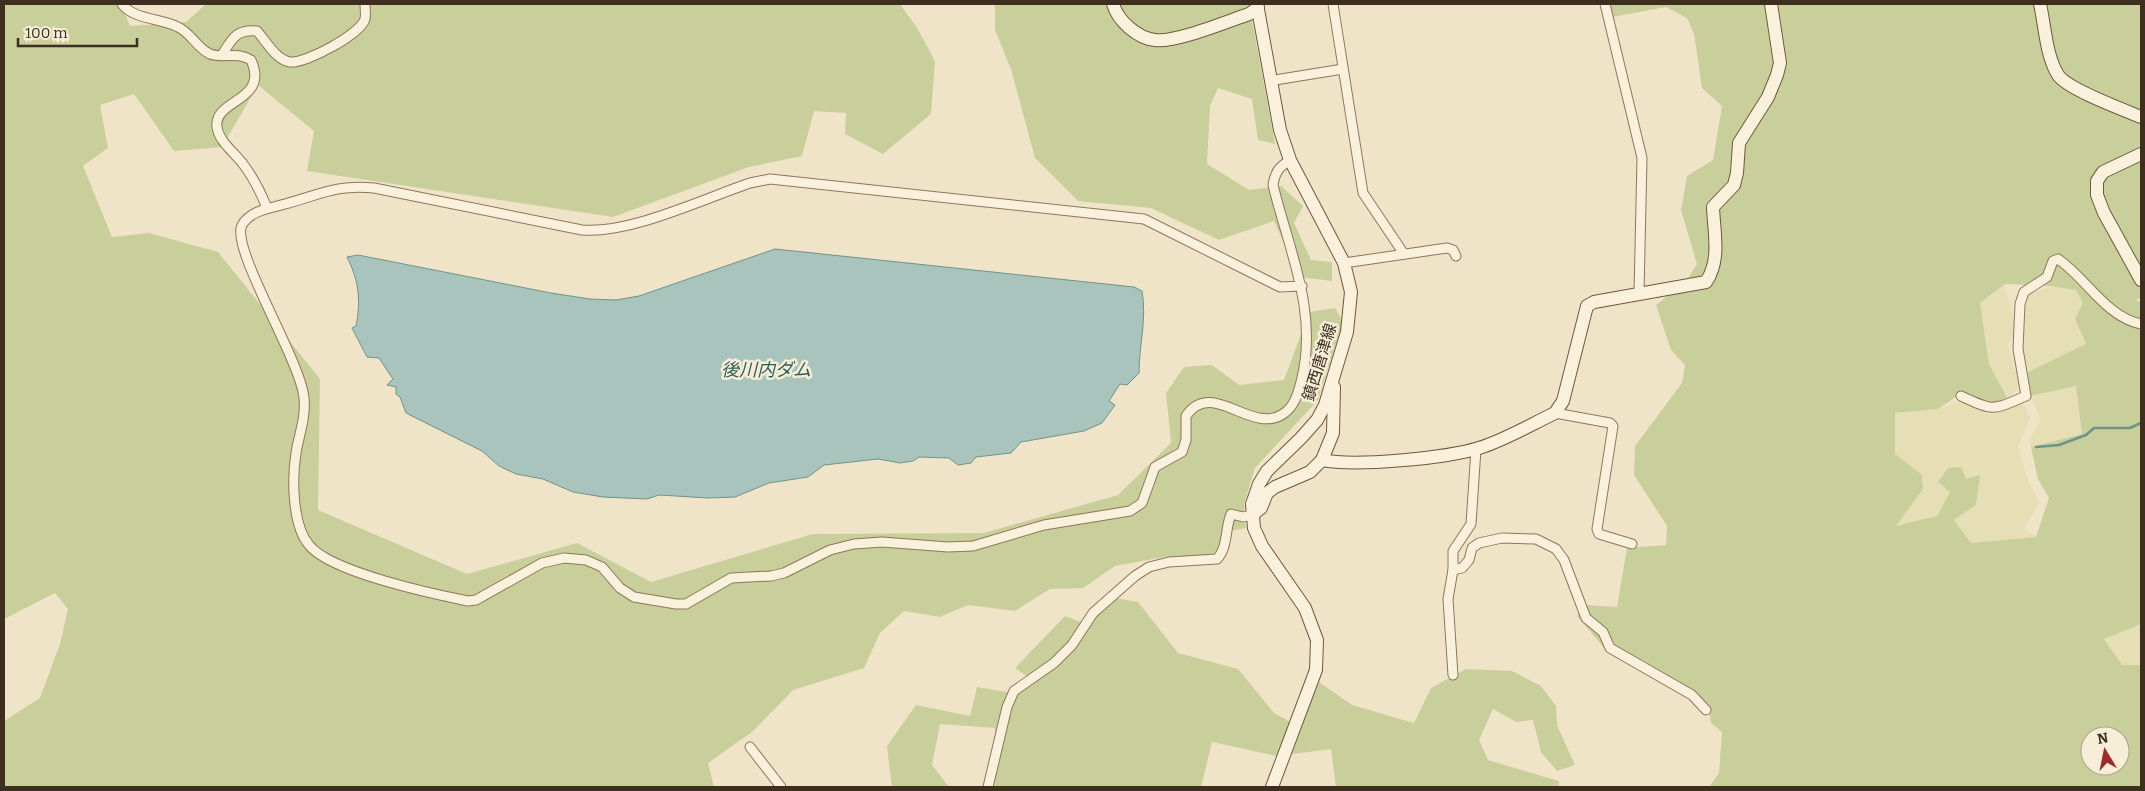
<svg xmlns="http://www.w3.org/2000/svg" width="2145" height="791" font-family="Bitter,'Noto Sans JP',serif">
  <rect width="100%" height="100%" fill="#f0e4c8"/>
  <g fill="#e6deb5">
    <path d="M2004 284 2017 330 2008 344 2020 388 2007 398 1989 364 1980 303Z"/>
    <path d="M2050 286 2076 290 2084 303 2075 319 2086 344 2028 372 2023 348 2026 297Z"/>
    <path d="M2076 385 2082 435 2031 447 2029 439 2041 420 2030 396Z"/>
    <path d="M1961 401 1988 414 2023 404 2030 418 2018 447 2029 483 2040 502 2024 528 2036 537 1971 543 1954 520 1976 505 1979 475 1966 479 1938 482 1950 492 1937 516 1895 527V413L1938 409Z"/>
    <path d="M2141 624V665H2122L2104 639Z"/>
  </g>
  <g fill="#c9cf9b" fill-rule="evenodd">
    <path d="M4 4H121L130 26 186 22 206 4H900L917 28 935 61 931 114 883 154 845 134 846 113 814 111 802 156 749 167 613 217 307 171 314 131 258 85 222 147 174 151 134 94 100 105 108 148 83 166 112 237 149 233 218 252 320 379 318 510 467 574 577 543 651 582 813 534 984 533 1118 495 1171 443 1166 393 1184 367 1212 365 1239 385 1284 380 1309 312 1335 308 1343 322 1318 400 1255 468 1244 504 1246 528 1223 532 1217 555 1164 557 1115 566 1083 588 1050 589 1015 611 968 605 940 617 904 611 880 633 864 668 793 690 752 732 708 763 714 787H4V721L40 698 60 644 68 609 55 593 4 619Z"/>
    <path d="M995 4H1249L1275 144 1258 140 1252 99 1218 88 1210 106 1207 164 1249 190 1281 186 1303 206 1294 223 1311 260 1332 262V281L1299 277 1274 221 1219 240 1151 208 1078 201 1035 158 1011 69 995 30Z"/>
    <path d="M1610 4H2141V299H2136L2141 303V624L2104 639 2122 665H2141V787H1709L1719 773 1722 732 1711 723 1709 706 1693 691 1644 661 1606 650 1577 616 1584 605 1617 607 1627 548 1666 545 1667 526 1634 475 1635 446 1682 383 1685 365 1671 350 1656 305 1686 281 1697 264 1681 210 1687 176 1713 160 1722 106 1702 88 1694 34 1687 18 1666 7 1613 17ZM2005 284 2050 286 2076 290 2083 303 2075 319 2086 344 2028 372 2030 396 2076 386 2082 434 2031 447 2038 479 2049 498 2036 537 1971 543 1954 520 1976 505 1980 475 1966 479 1961 467 1948 468 1938 482 1950 492 1937 516 1896 526 1923 489 1922 475 1895 454V413L1938 409 1963 392 1989 405 2007 398 1989 364 1980 303ZM2090 736H2120V766H2090Z"/>
    <path d="M1115 598 1138 602 1178 653 1238 669 1274 713 1298 726 1319 682 1352 705 1414 723 1431 688 1466 669 1512 671 1541 686 1556 706 1557 725 1575 765 1557 771 1541 752 1533 720 1516 722 1493 709 1479 740 1488 760 1559 781V787H1336L1331 749 1277 756 1212 742 1201 787H993L995 728 940 724 932 765 949 787H892L887 746 916 705 970 716 977 687 1018 694 1031 679 1015 668 1065 616 1089 625Z"/>
  </g>
  <path fill="#a9c4bc" stroke="#6f938a" d="M775 249 1134 287 1142 291C1147 319 1139 345 1139 373L1127 385 1120 384 1109 401 1115 405 1102 423 1084 431 1021 442 1011 453 976 457 971 463 958 465 949 458 919 457 913 461 900 463 878 459 824 465 808 477 769 483 735 497 708 498 659 495 647 499 603 497 573 492 543 479 516 474 499 466 482 451 406 413 400 397 396 394V387L387 385 393 379 379 358 367 357 352 328 356 326C361 300 359 281 347 257L358 255 551 293 590 299 616 300 639 296Z"/>
  <g fill="none" stroke-linecap="round" stroke-linejoin="round">
    <path stroke="#6f938a" stroke-width="2.5" d="M2036 447 2059 445 2086 435 2094 428H2130L2141 423"/>
    <defs>
      <g id="street">
        <path d="M122 4C134 20 161 18 178 27 191 33 198 49 210 54 225 59 236 51 251 60 270 102 213 99 217 127 219 142 235 153 243 164 253 177 261 193 267 208"/>
        <path d="M1333 4 1363 193 1404 254"/>
        <path d="M1605 4 1642 158 1639 294"/>
        <path d="M222 55C232 39 236 29 257 31 266 41 276 60 290 62 305 64 361 34 365 19 366 15 365 8 365 4"/>
        <path d="M1275 80 1343 69"/>
        <path d="M1290 160C1279 167 1275 172 1273 185 1289 251 1319 313 1301 382 1298 394 1294 407 1283 414 1251 435 1212 378 1186 416V440L1182 452 1155 467 1142 503 1130 511 1044 525 973 546 948 547 882 542 854 544 830 550 784 573 771 576 731 578 686 604H676L634 597 620 588 602 567 586 560 564 558 542 563 476 600 468 601C433 594 330 572 309 545 292 525 292 478 296 453 299 434 306 418 304 398 301 361 230 248 242 225 251 210 271 208 285 204 319 195 337 184 374 188L582 230C630 234 703 199 750 183L770 179 1144 219 1280 287 1302 286"/>
        <path d="M1344 263 1447 248 1453 250 1456 256"/>
        <path d="M1961 396C1995 412 1992 410 2026 396L2018 349 2020 304 2024 292 2047 277 2053 261 2058 259C2086 278 2106 317 2141 324"/>
        <path d="M1555 413 1610 423 1613 426 1597 529 1599 534 1632 544"/>
        <path d="M1453 570 1462 568 1469 560 1472 548 1479 543 1502 538 1536 539 1556 549 1564 560 1586 618 1603 632 1610 648 1692 695 1706 710"/>
        <path d="M1453 675 1448 599 1453 570V551L1471 524 1476 449"/>
        <path d="M750 747 781 787"/>
        <path d="M988 787 1007 707 1014 691 1054 663 1072 645 1093 613 1135 576 1149 567 1169 562 1217 559C1228 548 1225 528 1231 514L1243 517 1252 515"/>
      </g>
      <g id="secondary">
        <path d="M1113 4C1118 21 1137 38 1155 40 1175 43 1228 21 1249 14L1258 8"/>
        <path d="M1257 4 1280 130 1290 160 1344 263 1351 292 1347 332 1325 405 1317 420 1301 438 1267 471 1259 484 1252 504 1254 528 1262 546 1305 608 1317 640 1316 670 1272 787"/>
        <path d="M2040 4C2045 26 2046 56 2058 75 2067 89 2124 110 2141 117"/>
        <path d="M2141 154 2103 172 2097 181V195L2104 213 2141 280"/>
        <path d="M1322 460 1333 433 1334 387"/>
        <path d="M1252 515 1261 508 1267 493 1275 487 1310 472 1322 460C1354 467 1447 458 1479 448 1505 440 1530 425 1555 413L1563 401 1587 306 1594 302 1706 282C1721 260 1714 233 1713 207L1734 185 1737 173 1739 143 1768 97 1777 75 1780 63 1771 4"/>
      </g>
    </defs>
    <use href="#street" stroke="#8d765c" stroke-width="11"/>
    <use href="#secondary" stroke="#6f573f" stroke-width="14"/>
    <use href="#street" stroke="#faf1dc" stroke-width="9"/>
    <use href="#secondary" stroke="#faf1dc" stroke-width="12"/>
  </g>
  <g text-anchor="middle" stroke-width="5" stroke-linejoin="round" paint-order="stroke">
    <g font-size="16" fill="#3d2e20" stroke="#f7eed8">
      <text transform="translate(1319 362) rotate(-73)" y="6">鎮西唐津線</text>
    </g>
    <g font-size="18" font-style="italic" fill="#2f5d5a" stroke="#f7eed8">
      <text x="766" y="376">後川内ダム</text>
    </g>
  </g>
  <rect width="2145" height="791" fill="none" stroke="#3d2e20" stroke-width="10"/>
  <g transform="translate(2105 751) rotate(350)"><circle r="24" fill="#f7eed8" stroke="#ada18e"/>
  <path d="M0-4L9 19L0 12L-9 19Z" fill="#9e2a2b"/>
  <text y="-8" font-size="14" font-weight="bold" text-anchor="middle" fill="#3d2e20">N</text>
  </g>
  <path d="M18 38v8h119v-8" fill="none" stroke="#3d2e20" stroke-width="2.5"/>
  <text x="25" y="38" font-size="15" fill="#3d2e20" stroke="#f7eed8" stroke-width="4" paint-order="stroke">100 m</text>
</svg>
